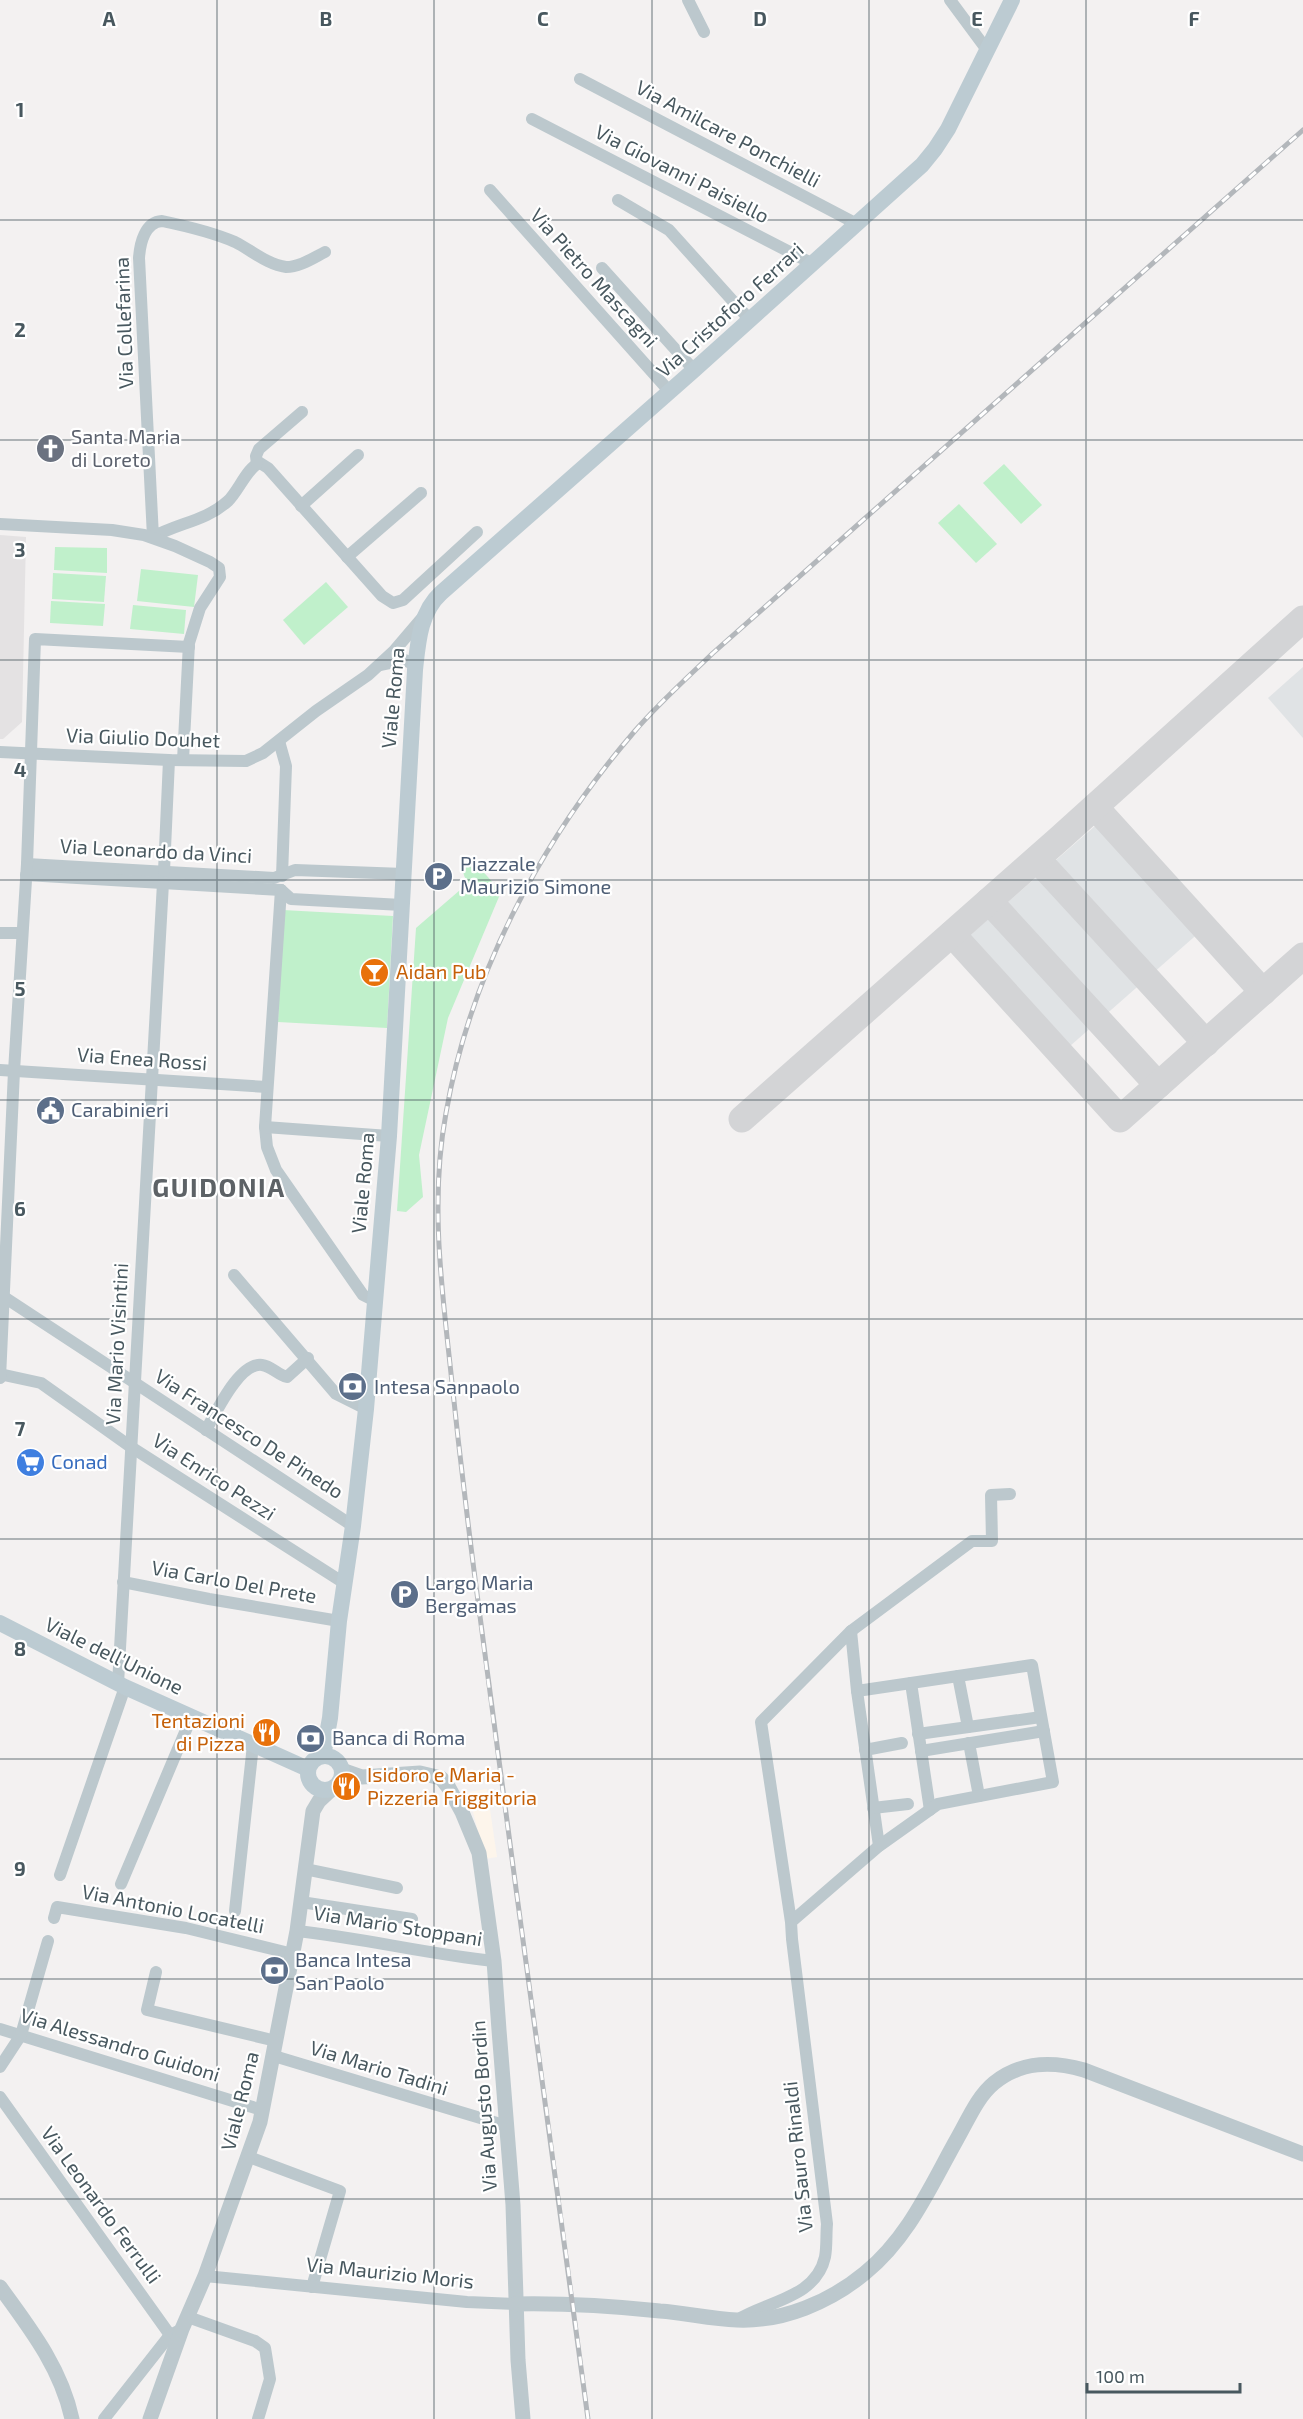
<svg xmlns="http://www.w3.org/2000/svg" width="1303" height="2419" font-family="'Exo 2',sans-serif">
  <rect width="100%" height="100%" fill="#f3f1f1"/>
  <path fill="#fdf5eb" d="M487 1789 497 1857 485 1859 468 1792Z"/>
  <path fill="#e4e2e3" d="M0 535 26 537 22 722 3 739H0Z"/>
  <g fill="#e0e3e5">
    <path d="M1303 667V738L1268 698Z"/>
    <path d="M1111 812 1210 923 1053 1061 953 950Z"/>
  </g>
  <g fill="#c0f0cb">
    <path d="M1004 464 1042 505 1021 524 983 483Z"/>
    <path d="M959 504 997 544 976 563 938 523Z"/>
    <path d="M55 547 107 548V573L54 570Z"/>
    <path d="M141 569 198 575 194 607 137 601Z"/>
    <path d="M53 573 106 576 104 602 52 599Z"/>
    <path d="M326 582 348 607 304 645 283 620Z"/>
    <path d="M51 601 105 604 103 626 50 623Z"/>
    <path d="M133 605 186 610 184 634 130 629Z"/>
    <path d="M473 860 501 892 448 1018 419 1155 423 1197 406 1212 397 1211 416 928 467 884 462 869Z"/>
    <path d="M283 910 393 916 387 1028 278 1022Z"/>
  </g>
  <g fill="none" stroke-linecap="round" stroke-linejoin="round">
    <g stroke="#d3d4d6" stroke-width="27">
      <path d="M1095 807 1263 992"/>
      <path d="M1037 859 1206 1043"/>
      <path d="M989 901 1158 1085"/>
      <path d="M952 934 1120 1119 1303 956"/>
      <path d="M742 1119 1059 839 1303 619"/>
    </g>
    <g stroke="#bcc8cd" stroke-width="12">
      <path d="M688 0 704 32"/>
      <path d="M950 0 987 50"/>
      <path d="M580 79 857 224"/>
      <path d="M532 119 813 264"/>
      <path d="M490 190 670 392"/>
      <path d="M618 200 669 230 750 320"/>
      <path d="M325 252C313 258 300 267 286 267 268 265 251 250 235 242 212 232 186 226 162 221 145 222 140 243 139 258L153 537C178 523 206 521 228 501 238 492 248 466 260 463L268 468 382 596 393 603 403 600 477 532"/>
      <path d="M602 268 694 370"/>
      <path d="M257 464 256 456 259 449 302 412"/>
      <path d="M301 506 358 455"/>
      <path d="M0 524 112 530 144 535 175 546 210 562 219 568 220 577 200 608 189 643 183 760"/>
      <path d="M347 557 421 493"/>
      <path d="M381 665 405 660 416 666"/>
      <path d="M279 741 286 766 282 876"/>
      <path d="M0 752 169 760 246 761 263 753 316 711 368 675 394 651 423 617"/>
      <path d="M27 864 274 878 295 870 404 874"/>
      <path d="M164 871 169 760"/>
      <path d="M26 875 281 890"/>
      <path d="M281 890 265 1127 267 1147 276 1170 363 1295 375 1301"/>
      <path d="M281 890 291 899 402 905"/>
      <path d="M0 933H22"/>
      <path d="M0 1070 267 1087"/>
      <path d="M265 1127 389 1136"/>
      <path d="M234 1275 336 1394 366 1409"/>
      <path d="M4 1297 353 1526"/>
      <path d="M0 1374 41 1383 131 1447 344 1583"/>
      <path d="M0 1378 14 1071 27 864 35 639 189 647"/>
      <path d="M206 1430C216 1413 239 1362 262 1365 271 1366 278 1375 287 1377L308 1358"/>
      <path d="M123 1582 209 1599 339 1621"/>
      <path d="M851 1631 972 1541H992L991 1495 1010 1494"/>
      <path d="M958 1676 968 1727"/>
      <path d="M911 1683 930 1810"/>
      <path d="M118 1684 163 883"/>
      <path d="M857 1691 879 1846"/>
      <path d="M918 1734 1041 1717"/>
      <path d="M969 1743 979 1796"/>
      <path d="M865 1750 902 1743"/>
      <path d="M921 1751 1044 1731"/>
      <path d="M873 1808 908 1804"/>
      <path d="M305 1869 397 1888"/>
      <path d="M60 1875 125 1687"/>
      <path d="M121 1884 191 1718"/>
      <path d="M301 1902 412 1919"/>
      <path d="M235 1911 253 1745"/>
      <path d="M54 1918 57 1907 186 1928 293 1954"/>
      <path d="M297 1931C363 1938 427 1954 494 1961"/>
      <path d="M156 1972 147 2010 276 2041"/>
      <path d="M0 2029 262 2110"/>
      <path d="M274 2056 507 2126"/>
      <path d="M0 2067 21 2035 48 1941"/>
      <path d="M0 2097 170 2335"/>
      <path d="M249 2157 340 2191 312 2287"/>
      <path d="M205 2276 467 2302 515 2304"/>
      <path d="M188 2317 255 2341 265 2348 270 2379 258 2419"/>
      <path d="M737 2320C767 2301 816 2298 825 2257 827 2247 826 2235 827 2224L792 1939 791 1922 879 1846 938 1804 1053 1782 1032 1665 857 1691 851 1631 761 1722 791 1922"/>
      <path d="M104 2419 170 2335 178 2331"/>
    </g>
    <g stroke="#bcc8cd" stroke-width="15">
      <path d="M342 1770 362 1777 420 1773 441 1778 449 1788 462 1812 479 1853 494 1961 499 2030 513 2205 518 2360 523 2419"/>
      <path d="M0 2287C30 2328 61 2368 72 2419"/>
      <path d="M515 2304C564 2303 612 2306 660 2311 686 2313 711 2319 737 2320 783 2322 830 2302 865 2273 909 2237 930 2187 957 2139 968 2120 977 2097 994 2083 1021 2061 1052 2061 1084 2070L1303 2154"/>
      <path d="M150 2419 182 2329 205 2276 260 2122 297 1931 313 1811 319 1801 334 1787"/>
    </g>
    <g stroke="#bccbd2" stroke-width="16">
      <path d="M0 1623 125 1687 308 1769"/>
      <path d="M323 1756 330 1718 339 1621 353 1526 366 1409 389 1136 415 670C418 642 420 612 441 593L694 370 922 165 935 149 948 129 1012 0"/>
      <circle cx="325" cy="1773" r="17"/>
    </g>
    <defs>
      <path id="rail" d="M588 2419C552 2141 511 1864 476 1586 466 1509 457 1432 449 1355 440 1274 431 1194 446 1113 470 974 542 839 634 732 658 704 686 679 713 653L1303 130"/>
    </defs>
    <use href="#rail" stroke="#b3b7bb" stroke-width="5"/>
    <use href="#rail" stroke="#fff" stroke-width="3" stroke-dasharray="9" stroke-linecap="butt"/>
  </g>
  <path fill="none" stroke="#48585f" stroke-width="1.5" stroke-opacity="0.55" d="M217 0V2419M434 0V2419M652 0V2419M869 0V2419M1086 0V2419M0 220H1303M0 440H1303M0 660H1303M0 880H1303M0 1100H1303M0 1319H1303M0 1539H1303M0 1759H1303M0 1979H1303M0 2199H1303"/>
  <defs>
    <symbol id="church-disc" viewBox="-11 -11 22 22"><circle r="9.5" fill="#6b7280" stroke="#fff"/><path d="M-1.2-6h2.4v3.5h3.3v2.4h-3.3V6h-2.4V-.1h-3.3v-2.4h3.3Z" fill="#fff"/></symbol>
    <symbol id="parking-disc" viewBox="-11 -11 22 22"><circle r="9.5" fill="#5c6f8a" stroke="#fff"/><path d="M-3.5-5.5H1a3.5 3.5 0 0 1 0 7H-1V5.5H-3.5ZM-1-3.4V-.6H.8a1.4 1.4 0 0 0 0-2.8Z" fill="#fff"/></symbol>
    <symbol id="bar-disc" viewBox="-11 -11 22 22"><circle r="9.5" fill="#e8710a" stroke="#fff"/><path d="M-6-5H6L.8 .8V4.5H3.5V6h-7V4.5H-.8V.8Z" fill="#fff"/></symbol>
    <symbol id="civic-disc" viewBox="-11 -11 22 22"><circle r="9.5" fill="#5c6f8a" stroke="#fff"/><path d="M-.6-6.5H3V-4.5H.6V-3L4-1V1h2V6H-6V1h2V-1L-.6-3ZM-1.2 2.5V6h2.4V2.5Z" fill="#fff"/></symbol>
    <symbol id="bank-disc" viewBox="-11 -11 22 22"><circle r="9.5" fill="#5c6f8a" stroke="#fff"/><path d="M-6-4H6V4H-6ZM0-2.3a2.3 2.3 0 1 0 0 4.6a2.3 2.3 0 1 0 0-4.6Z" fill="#fff"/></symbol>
    <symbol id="supermarket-disc" viewBox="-11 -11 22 22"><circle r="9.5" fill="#3f7fe0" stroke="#fff"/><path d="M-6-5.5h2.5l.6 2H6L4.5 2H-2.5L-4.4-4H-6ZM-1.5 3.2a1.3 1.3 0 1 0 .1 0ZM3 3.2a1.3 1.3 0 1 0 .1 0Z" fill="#fff"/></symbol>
    <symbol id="restaurant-disc" viewBox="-11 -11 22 22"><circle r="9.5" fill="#e8710a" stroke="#fff"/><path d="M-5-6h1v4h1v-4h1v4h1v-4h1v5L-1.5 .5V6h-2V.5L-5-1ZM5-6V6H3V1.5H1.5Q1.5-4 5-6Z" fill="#fff"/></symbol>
  </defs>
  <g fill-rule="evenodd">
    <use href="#church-disc" x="34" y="432" width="33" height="33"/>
    <use href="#parking-disc" x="422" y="860" width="33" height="33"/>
    <use href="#bar-disc" x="358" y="956" width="33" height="33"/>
    <use href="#civic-disc" x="34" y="1094" width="33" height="33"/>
    <use href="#bank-disc" x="336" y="1370" width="33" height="33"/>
    <use href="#supermarket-disc" x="14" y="1446" width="33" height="33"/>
    <use href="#parking-disc" x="388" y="1578" width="33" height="33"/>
    <use href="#restaurant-disc" x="250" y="1716" width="33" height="33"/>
    <use href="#bank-disc" x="294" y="1722" width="33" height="33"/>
    <use href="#restaurant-disc" x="330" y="1770" width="33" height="33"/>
    <use href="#bank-disc" x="258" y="1954" width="33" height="33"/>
  </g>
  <g text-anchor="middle" stroke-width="4.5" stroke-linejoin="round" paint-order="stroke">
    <g font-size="20" fill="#48585f" stroke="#fff">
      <text transform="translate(728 134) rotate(28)" y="7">Via Amilcare Ponchielli</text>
      <text transform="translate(682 174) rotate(27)" y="7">Via Giovanni Paisiello</text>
      <text transform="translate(594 278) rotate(48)" y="7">Via Pietro Mascagni</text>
      <text transform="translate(730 310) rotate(-42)" y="7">Via Cristoforo Ferrari</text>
      <text transform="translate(124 323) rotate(-92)" y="7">Via Collefarina</text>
      <text transform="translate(393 698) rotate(-85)" y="7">Viale Roma</text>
      <text transform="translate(143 738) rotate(2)" y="7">Via Giulio Douhet</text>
      <text transform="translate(156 851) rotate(3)" y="7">Via Leonardo da Vinci</text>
      <text transform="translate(142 1059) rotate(4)" y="7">Via Enea Rossi</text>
      <text transform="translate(363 1183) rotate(-85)" y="7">Viale Roma</text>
      <text transform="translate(117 1344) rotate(-87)" y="7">Via Mario Visintini</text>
      <text transform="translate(249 1434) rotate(33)" y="7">Via Francesco De Pinedo</text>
      <text transform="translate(214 1477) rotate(33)" y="7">Via Enrico Pezzi</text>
      <text transform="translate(234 1582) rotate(10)" y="7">Via Carlo Del Prete</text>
      <text transform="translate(114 1656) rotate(26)" y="7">Viale dell'Unione</text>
      <text transform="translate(173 1909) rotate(11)" y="7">Via Antonio Locatelli</text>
      <text transform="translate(398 1926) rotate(9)" y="7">Via Mario Stoppani</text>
      <text transform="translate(120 2045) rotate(17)" y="7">Via Alessandro Guidoni</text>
      <text transform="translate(379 2068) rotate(17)" y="7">Via Mario Tadini</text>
      <text transform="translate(240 2101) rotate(-76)" y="7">Viale Roma</text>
      <text transform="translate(484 2106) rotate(-94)" y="7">Via Augusto Bordin</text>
      <text transform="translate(798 2157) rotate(-96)" y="7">Via Sauro Rinaldi</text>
      <text transform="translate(101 2205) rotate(54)" y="7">Via Leonardo Ferrulli</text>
      <text transform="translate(390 2273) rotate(6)" y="7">Via Maurizio Moris</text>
    </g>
    <g font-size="20" fill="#5b616d" stroke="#fff" text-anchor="start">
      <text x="71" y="444">Santa Maria<tspan x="71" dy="23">di Loreto</tspan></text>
    </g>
    <g font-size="20" fill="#4e5e75" stroke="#fff" text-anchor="start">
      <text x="460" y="871">Piazzale<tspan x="460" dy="23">Maurizio Simone</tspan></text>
      <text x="71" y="1117">Carabinieri</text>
      <text x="374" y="1394">Intesa Sanpaolo</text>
      <text x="425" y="1590">Largo Maria<tspan x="425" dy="23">Bergamas</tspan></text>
      <text x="332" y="1745">Banca di Roma</text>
      <text x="295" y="1967">Banca Intesa<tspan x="295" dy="23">San Paolo</tspan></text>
    </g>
    <g font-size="20" fill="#c56008" stroke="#fff" text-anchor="start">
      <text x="396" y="979">Aidan Pub</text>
      <text x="245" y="1728" text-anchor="end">Tentazioni<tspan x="245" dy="23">di Pizza</tspan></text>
      <text x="367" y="1782">Isidoro e Maria -<tspan x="367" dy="23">Pizzeria Friggitoria</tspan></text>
    </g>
    <g font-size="20" fill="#366cbe" stroke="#fff" text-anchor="start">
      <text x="51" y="1469">Conad</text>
    </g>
    <g font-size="26" font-weight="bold" letter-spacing="1.5" fill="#5d6266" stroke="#fff">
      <text x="219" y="1197">GUIDONIA</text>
    </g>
  </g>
  <g font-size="20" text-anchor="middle" font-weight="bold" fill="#48585f" stroke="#fff" stroke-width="4.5" stroke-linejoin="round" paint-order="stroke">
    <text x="109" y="26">A</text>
    <text x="326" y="26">B</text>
    <text x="543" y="26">C</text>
    <text x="760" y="26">D</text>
    <text x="977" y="26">E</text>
    <text x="1194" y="26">F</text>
    <text x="20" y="117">1</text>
    <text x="20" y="337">2</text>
    <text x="20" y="557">3</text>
    <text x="20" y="777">4</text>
    <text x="20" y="996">5</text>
    <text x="20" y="1216">6</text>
    <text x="20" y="1436">7</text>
    <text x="20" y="1656">8</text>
    <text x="20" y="1876">9</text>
  </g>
  <path d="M1087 2383v9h153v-9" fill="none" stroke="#48585f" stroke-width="3"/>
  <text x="1096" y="2383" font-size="18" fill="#48585f" stroke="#ffffff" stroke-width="4.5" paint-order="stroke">100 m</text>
</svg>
